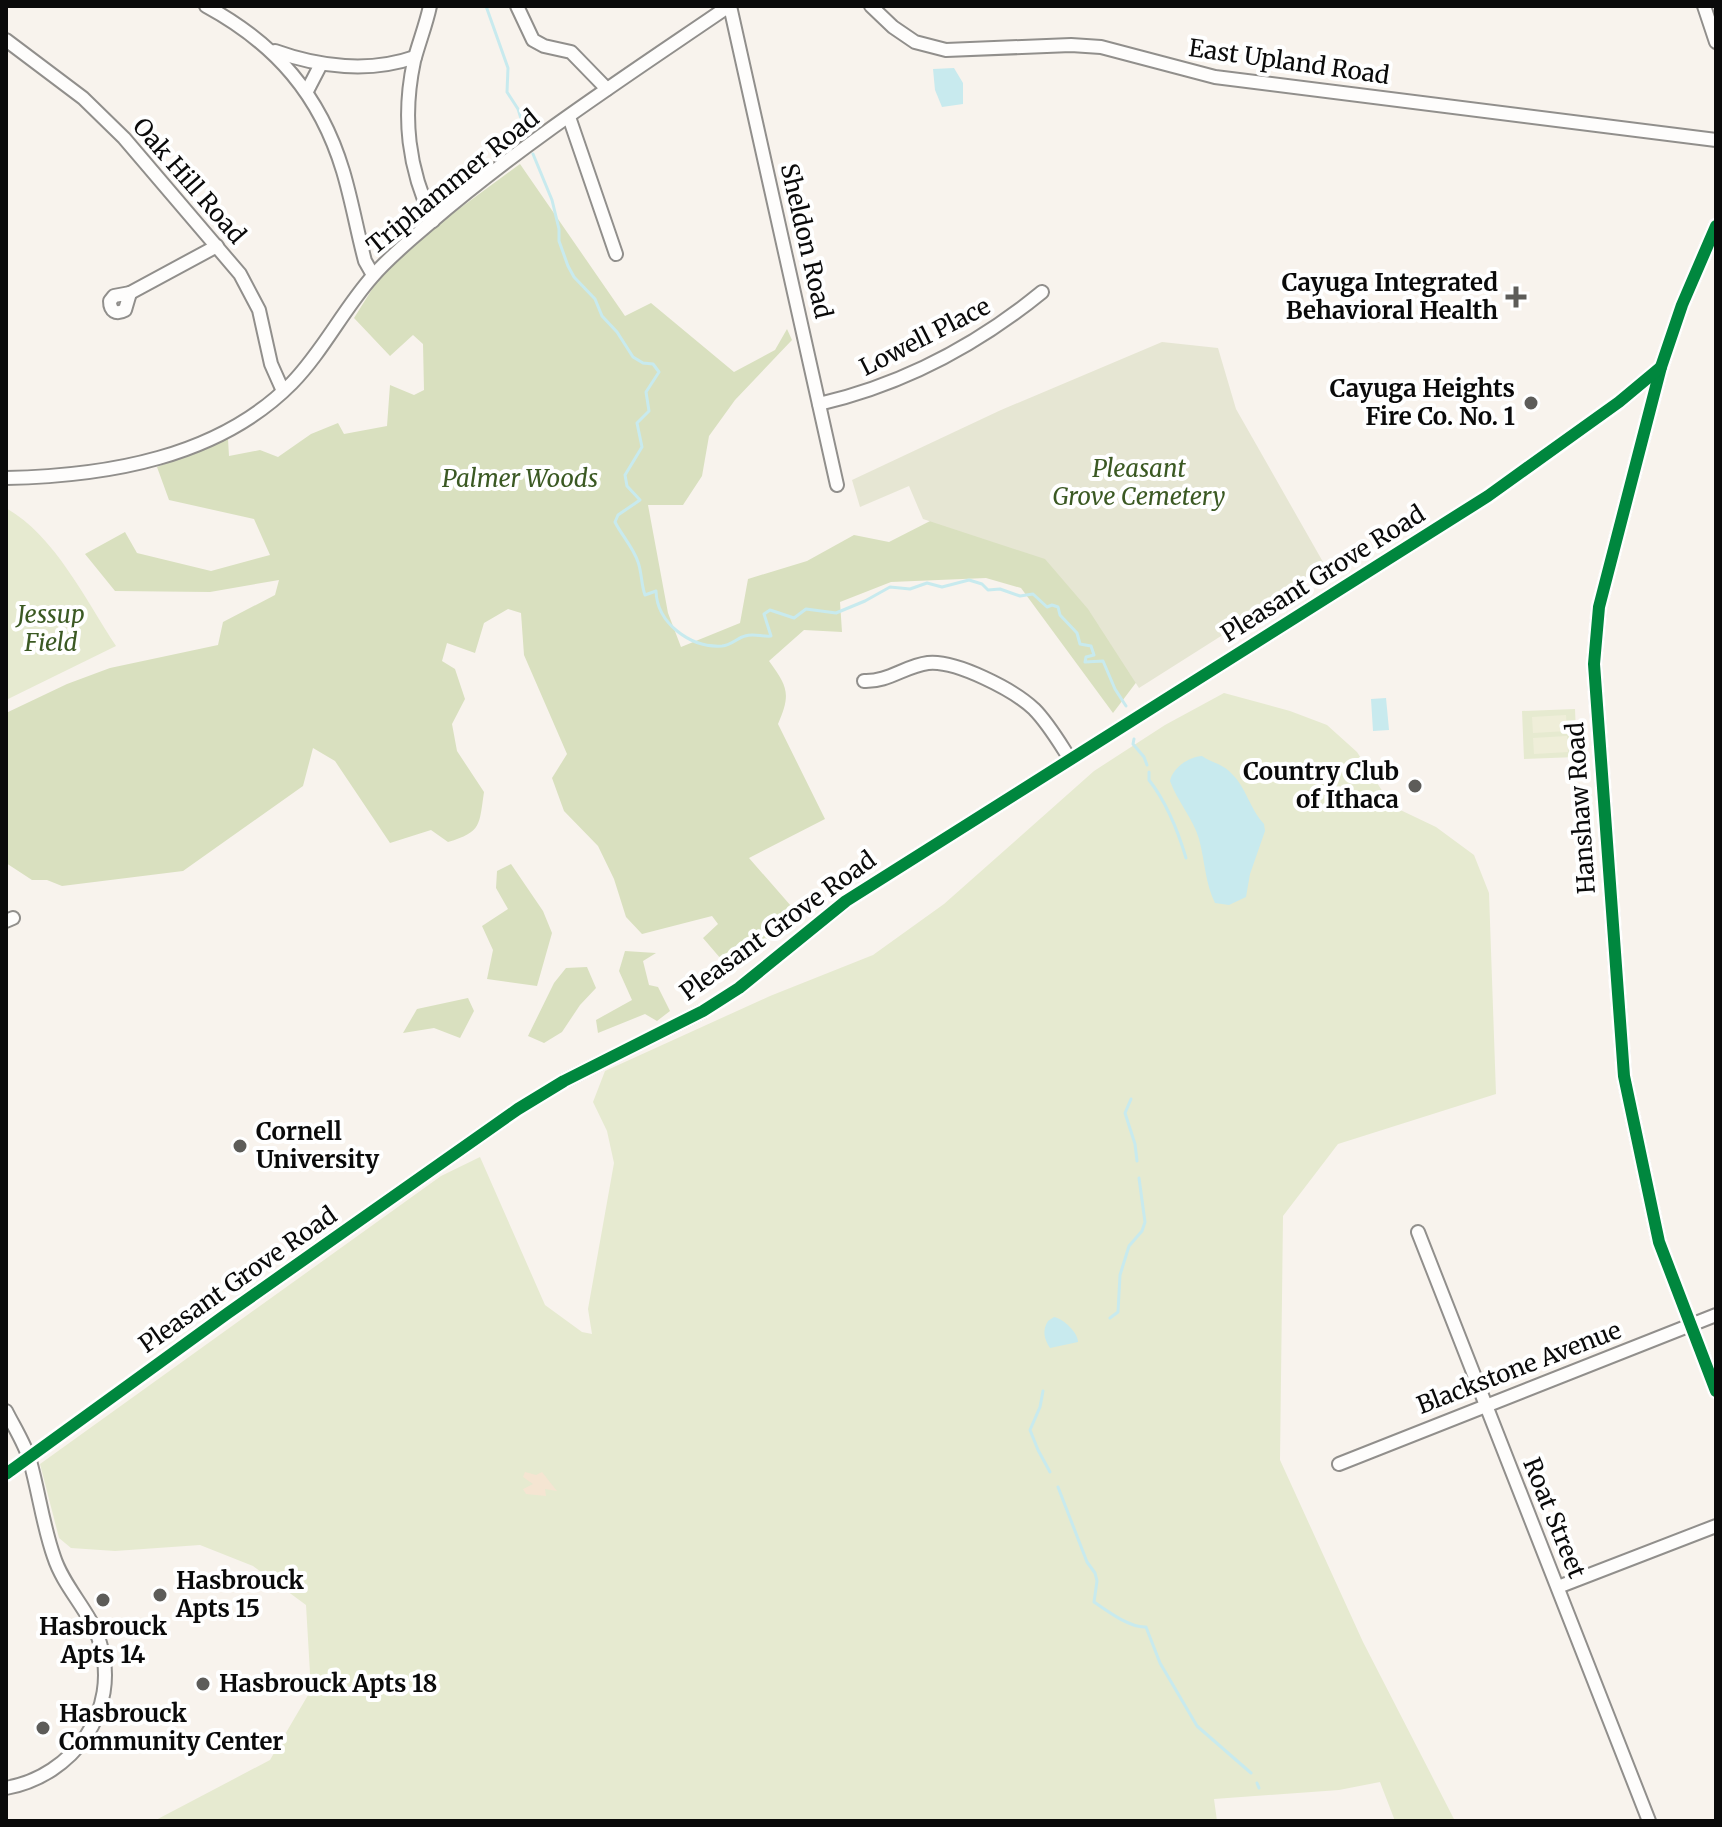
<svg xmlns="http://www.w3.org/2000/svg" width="1722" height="1827" font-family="Merriweather,serif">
  <rect width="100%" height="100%" fill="#f8f3ed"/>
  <g fill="#e6ead0">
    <path d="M6 508C55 536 85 599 116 646L6 700Z"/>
    <path d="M1224 693 1290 711 1327 725 1357 752 1392 806 1436 827 1474 855 1489 893 1496 1094 1338 1144 1283 1216 1280 1460 1363 1642 1455 1821H1395L1380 1782 1339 1790 1214 1799 1217 1821H154L270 1760 311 1690 306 1605 253 1566 200 1545 115 1551 71 1548 59 1538 40 1464 441 1176 480 1157 545 1305 582 1332 592 1334 588 1309 614 1163 607 1131 593 1102 605 1071 770 996 873 955 944 904 1094 771 1165 725Z"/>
    <path d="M1575 709 1577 757 1524 759 1522 711Z"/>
  </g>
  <g fill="#d9e0bf">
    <path d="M520 164 625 316 651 303 734 372 775 350 787 329 792 340 735 400 709 436 702 476 683 505H648L668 613 681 647 740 623 748 579 807 561 854 535 889 542 936 518 1057 557 1138 680 1113 713 1021 588 986 578 891 582 840 602 842 632 804 630 769 661C788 687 791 694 778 724L825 819 749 858 798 914 753 954 721 959 703 938 718 924 712 916 642 934 626 917 614 879 598 846 564 811 552 778 567 754 524 655 521 613 508 609 484 623 475 653 447 643 442 661 455 669 465 699 452 724 457 751 484 792C479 825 482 832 448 842L431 830 390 843 335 761 313 748 303 786 183 871 62 886 47 880H32L6 863V713L67 684 110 668 218 645 223 622 275 595 279 580 210 592 115 591 85 554 125 532 137 553 211 571 270 555 254 519 169 500 157 467 228 439 229 456 260 450 278 457 311 434 338 423 344 434 387 426 390 385 414 395 424 390 423 344 413 335 390 356 354 318 391 259Z"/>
    <path d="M511 864 543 911 552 933 537 986 487 979 493 950 482 926 508 909 496 888 497 871Z"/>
    <path d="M625 951 656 953 643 961 649 985 658 987 670 1011 657 1021 645 1014 598 1033 596 1020 632 1000 619 971Z"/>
    <path d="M587 967 596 988 580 1005 562 1032 544 1043 528 1036 554 983 566 968Z"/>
    <path d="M468 998 474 1011 460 1038 434 1028 403 1033 417 1009Z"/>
  </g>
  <path fill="#f5e5d2" d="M525 1472 536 1475 542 1472 557 1491 545 1489 546 1496 526 1494 523 1489 533 1484 523 1477Z"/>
  <path fill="#e6e6d3" d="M1162 342 1218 348 1236 409 1327 569 1139 688 1088 609 1045 559 923 519 909 486 860 507 852 480 1001 410Z"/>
  <g fill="#efeed9">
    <path d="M1566 715 1567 731 1533 733 1532 717Z"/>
    <path d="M1567 736 1568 752 1534 754 1533 738Z"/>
  </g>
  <g fill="#c8eaee">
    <path d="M954 68 963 83V104L942 107 935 90 933 69Z"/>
    <path d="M1386 698 1389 730 1373 731 1371 699Z"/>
    <path d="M1202 756C1212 763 1223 764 1231 773 1246 787 1250 809 1264 824L1265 831 1250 874 1246 897 1229 905 1215 903C1205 883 1205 861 1199 839 1193 818 1177 801 1170 781 1173 767 1189 757 1202 756Z"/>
    <path d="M1054 1317C1064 1319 1078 1333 1078 1342L1050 1348C1044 1339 1042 1330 1048 1321Z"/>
  </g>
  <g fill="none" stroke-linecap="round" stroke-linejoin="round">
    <g stroke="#c8eaee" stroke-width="3">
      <path d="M486 6 508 68 507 92 518 109 525 131"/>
      <path d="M533 154 552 200 559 229V241L568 266 574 277 595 299 602 316 617 332 633 357 643 363 653 364 659 372 646 392 649 411 637 423 642 447 625 475 627 486 640 500 618 515 615 522C622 536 633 547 638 562 642 573 641 584 645 595L656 591C657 623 690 648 722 646 732 645 737 638 745 636 754 633 762 637 771 636L764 614 770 610 794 618 806 609 836 613 865 601 890 587 910 589 927 583 942 587 969 580 982 584 988 590 1000 589 1020 596 1033 594 1047 607 1052 605 1058 607 1060 615 1077 633 1080 644 1091 646 1094 655 1086 657 1085 662 1103 661 1115 689 1126 706"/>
      <path d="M1134 739 1133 744 1144 757 1147 765"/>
      <path d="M1149 772V780C1167 803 1178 831 1186 858"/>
      <path d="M1131 1099 1125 1113 1135 1144 1137 1161"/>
      <path d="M1110 1318 1118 1312 1120 1275 1129 1246 1142 1231 1145 1222 1139 1178"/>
      <path d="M1043 1391 1040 1407 1030 1430 1038 1450 1050 1472"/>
      <path d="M1058 1487 1087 1562 1095 1573 1097 1581 1094 1602C1107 1611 1130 1628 1146 1627L1160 1663 1197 1726 1251 1773"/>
      <path d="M1257 1783 1259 1788"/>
    </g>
    <defs>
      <g id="minor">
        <path d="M206 6C276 44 320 95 343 171 352 201 357 231 365 261L373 275"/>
        <path d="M430 6C426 25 419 42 414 61 402 117 408 168 433 221"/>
        <path d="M517 6 533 40 544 46 571 52 607 89"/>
        <path d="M730 6 837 485"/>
        <path d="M871 6 893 27 915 42 946 50 1071 45 1101 47 1215 77 1716 140"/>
        <path d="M1704 6 1716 42"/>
        <path d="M6 40 83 98 124 138 240 274 259 310 271 364 283 391"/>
        <path d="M275 51C319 67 370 73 415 57"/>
        <path d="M307 91 321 64"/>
        <path d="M569 117 616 254"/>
        <path d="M1716 226 1682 305 1661 367 1599 607 1594 664 1624 1076 1659 1242 1716 1391"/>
        <path d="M130 293 217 246"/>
        <path d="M130 293 125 310C116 315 110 311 110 301L114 296Z"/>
        <path d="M819 404C901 385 977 345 1042 292"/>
        <path d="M6 478C106 476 218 458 292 383 323 351 343 310 372 277 389 257 410 240 430 223 523 143 628 75 729 6"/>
        <path d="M864 681C888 682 905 666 928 663 956 660 1014 690 1034 709 1048 723 1059 742 1070 759"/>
        <path d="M6 921 13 918"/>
        <path d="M1418 1232 1649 1821"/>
        <path d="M6 1411C14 1427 25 1444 30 1461 39 1493 43 1526 54 1557 64 1588 91 1612 100 1643 121 1710 73 1776 6 1788"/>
        <path d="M1339 1464 1716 1315"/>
        <path d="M6 1474 228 1313 518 1109 564 1081 703 1011 739 988 846 901 1488 496 1619 402 1661 367"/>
        <path d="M1558 1587 1716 1526"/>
      </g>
    </defs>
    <use href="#minor" stroke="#918f8c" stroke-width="16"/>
    <use href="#minor" stroke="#fefdfc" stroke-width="12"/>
    <defs>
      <g id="cycleway">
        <path d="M1716 226 1682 305 1661 367 1599 607 1594 664 1624 1076 1659 1242 1716 1391"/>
        <path d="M6 1474 228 1313 518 1109 564 1081 703 1011 739 988 846 901 1488 496 1619 402 1661 367"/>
      </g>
    </defs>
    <use href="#cycleway" stroke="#fff" stroke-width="17"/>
    <use href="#cycleway" stroke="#00873e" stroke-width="12"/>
  </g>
  <g fill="#5d5c59" stroke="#fff" stroke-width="3">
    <path d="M1512 285h8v8h8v8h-8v8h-8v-8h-8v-8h8z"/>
    <circle cx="1531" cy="403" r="8"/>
    <circle cx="1415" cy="786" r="8"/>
    <circle cx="240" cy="1146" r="8"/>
    <circle cx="160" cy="1595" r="8"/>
    <circle cx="103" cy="1600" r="8"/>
    <circle cx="203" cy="1684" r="8"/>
    <circle cx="43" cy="1728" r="8"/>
  </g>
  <g text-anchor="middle" stroke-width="8" stroke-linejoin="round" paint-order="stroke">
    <g font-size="24" fill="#0a0a0a" stroke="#fff">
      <text transform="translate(1289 62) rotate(8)" y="8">East Upland Road</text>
      <text transform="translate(189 181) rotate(49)" y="8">Oak Hill Road</text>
      <text transform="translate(453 182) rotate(-39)" y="8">Triphammer Road</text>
      <text transform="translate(806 241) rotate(77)" y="8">Sheldon Road</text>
      <text transform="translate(925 337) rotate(-27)" y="8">Lowell Place</text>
      <text transform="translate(1323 574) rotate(-32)" y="8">Pleasant Grove Road</text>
      <text transform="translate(1581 808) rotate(-94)" y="8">Hanshaw Road</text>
      <text transform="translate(778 926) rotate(-36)" y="8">Pleasant Grove Road</text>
      <text transform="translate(238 1280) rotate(-35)" y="8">Pleasant Grove Road</text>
      <text transform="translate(1519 1368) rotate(-21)" y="8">Blackstone Avenue</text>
      <text transform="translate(1554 1518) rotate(68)" y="8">Roat Street</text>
    </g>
    <g font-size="24" font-weight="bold" fill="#0a0a0a" stroke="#fff" text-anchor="start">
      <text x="1498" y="291" text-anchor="end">Cayuga Integrated<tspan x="1498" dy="28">Behavioral Health</tspan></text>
      <text x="1515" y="397" text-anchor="end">Cayuga Heights<tspan x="1515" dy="28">Fire Co. No. 1</tspan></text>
      <text x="1399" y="780" text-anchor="end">Country Club<tspan x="1399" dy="28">of Ithaca</tspan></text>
      <text x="256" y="1140">Cornell<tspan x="256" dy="28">University</tspan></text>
      <text x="176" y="1589">Hasbrouck<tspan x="176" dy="28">Apts 15</tspan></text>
      <text x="103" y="1635" text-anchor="middle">Hasbrouck<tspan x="103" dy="28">Apts 14</tspan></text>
      <text x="219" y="1692">Hasbrouck Apts 18</text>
      <text x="59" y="1722">Hasbrouck<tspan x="59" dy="28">Community Center</tspan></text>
    </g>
    <g font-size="24" font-style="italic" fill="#3b5923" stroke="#fff">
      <text x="1139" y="477">Pleasant<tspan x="1139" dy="28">Grove Cemetery</tspan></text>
      <text x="520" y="487">Palmer Woods</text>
      <text x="51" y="623">Jessup<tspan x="51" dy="28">Field</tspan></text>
    </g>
  </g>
  <rect width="1722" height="1827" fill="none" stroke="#0a0a0a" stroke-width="16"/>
</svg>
